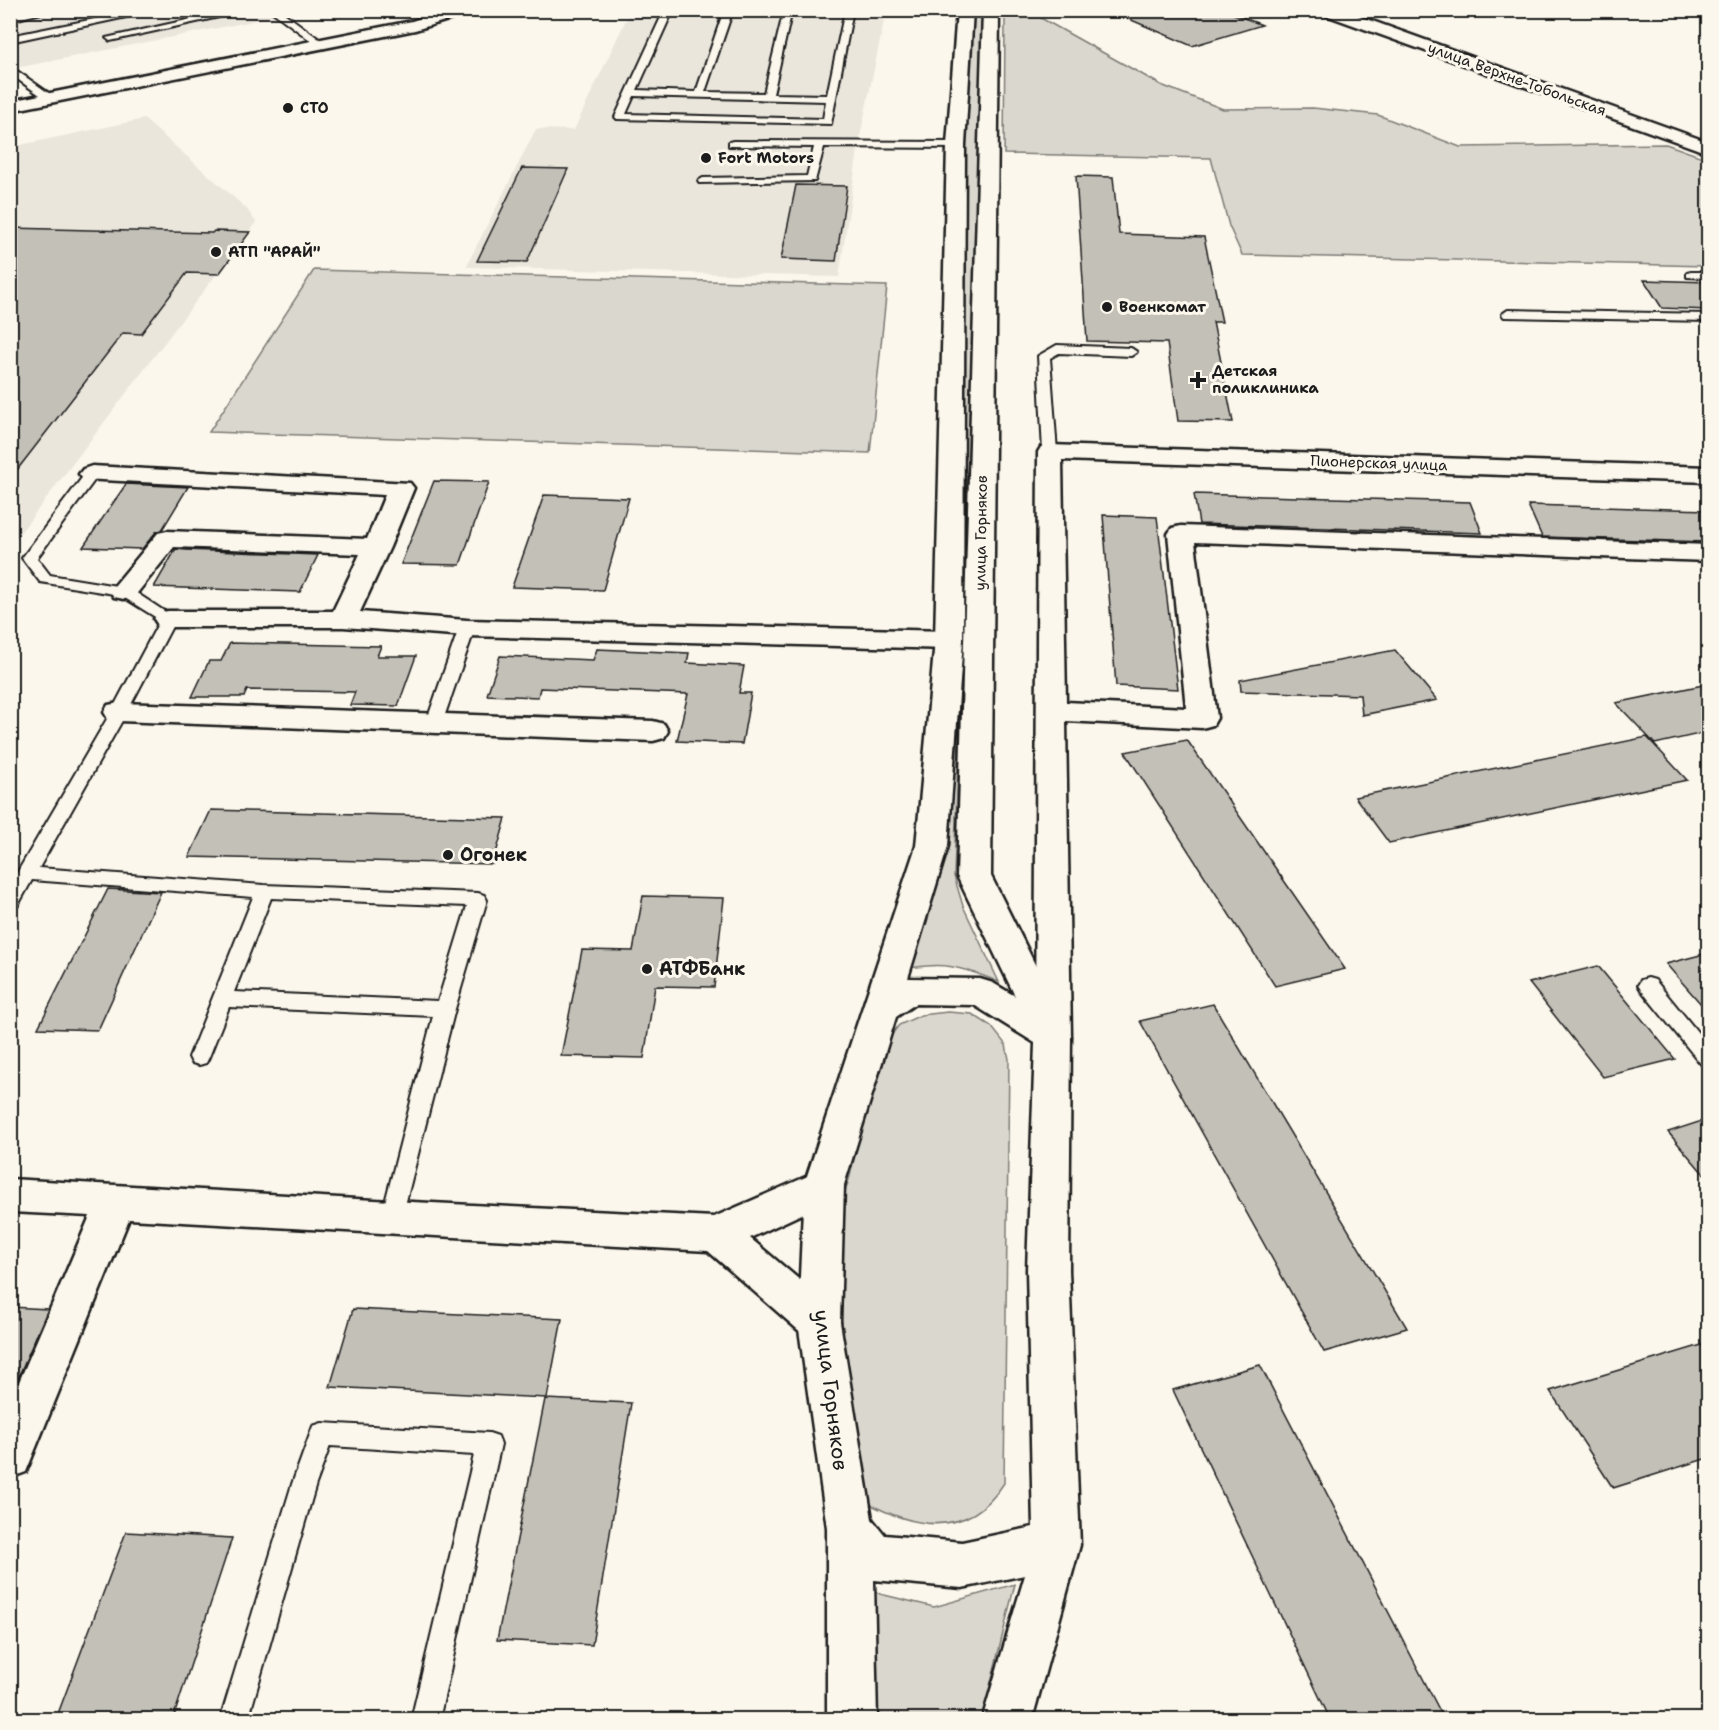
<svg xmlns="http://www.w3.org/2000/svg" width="1719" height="1730" font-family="'Shantell Sans',sans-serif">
  <rect width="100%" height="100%" fill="#fbf7ec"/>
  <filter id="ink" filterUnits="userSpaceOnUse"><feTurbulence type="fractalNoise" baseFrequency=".0167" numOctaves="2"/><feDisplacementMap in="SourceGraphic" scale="12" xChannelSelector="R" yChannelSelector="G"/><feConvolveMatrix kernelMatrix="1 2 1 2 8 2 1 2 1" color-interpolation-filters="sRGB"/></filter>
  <g filter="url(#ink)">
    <g fill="#eae6dc">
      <path d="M11 11H303L11 69Z"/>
      <path d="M630 11H886L860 137 839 277 466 267 536 129 574 130Z"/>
      <path d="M144 119 246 208 256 222 11 545V147Z"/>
    </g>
    <g fill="#dad7ce" stroke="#7b7a75" stroke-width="1.5">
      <path d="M972 11H983L954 876 963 906 999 982C953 963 937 961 888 972L932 846Z"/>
      <path d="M1039 17 1161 85 1223 109 1313 108 1378 115 1460 147 1666 144 1708 159V266L1242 255 1229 226 1211 158 1004 154 1005 18Z"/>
      <path d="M314 270 887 286 870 453 209 432Z"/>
      <path d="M948 1012 972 1014 991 1026 1006 1045 1009 1059 1004 1483C969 1538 917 1530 866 1502L839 1383 837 1218 850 1176 881 1048 899 1025 921 1015Z"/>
      <path d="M853 1578 880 1594 934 1607 1015 1584 982 1719H873Z"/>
    </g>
    <g fill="#c3c0b8" stroke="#1c1c1c" stroke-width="1.5">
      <path d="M1108 10H1224L1262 25 1192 46Z"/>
      <path d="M522 168 568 169 527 262 477 261Z"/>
      <path d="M1076 176 1113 177 1119 234 1204 237 1222 322H1213L1233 422 1178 421 1167 343 1087 341Z"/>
      <path d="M796 185 847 186 836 261 781 259Z"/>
      <path d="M10 228 212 233 214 231 250 232 219 274 187 273 141 334 123 333 10 479Z"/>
      <path d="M1644 280 1708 282V310L1662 308Z"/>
      <path d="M434 481 489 482 460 565 401 564Z"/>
      <path d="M126 484 188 487 162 530 156 532 142 549 83 547Z"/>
      <path d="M1194 494 1470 502 1482 533 1199 524Z"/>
      <path d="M544 495 629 498 603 590 512 587Z"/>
      <path d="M1528 505 1708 510V542L1542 537Z"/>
      <path d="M1103 515 1157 517 1178 689 1116 686Z"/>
      <path d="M176 549 186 550 318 555 300 592 154 587Z"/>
      <path d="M230 643 381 646 377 656H416L398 706 350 705 355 692 247 690 244 697H192L209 661H221Z"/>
      <path d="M597 649 689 653 687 663 744 666 739 693H751L742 744 677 741 688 694 540 688 538 697 487 695 500 656 593 660Z"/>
      <path d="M1395 650 1437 700 1362 715 1360 695 1241 691 1240 680Z"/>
      <path d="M1708 684V732L1655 744 1616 703Z"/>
      <path d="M1647 737 1687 780 1389 843 1355 797Z"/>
      <path d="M1187 740 1345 969 1275 986 1125 752Z"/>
      <path d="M211 810 506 818 493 864 189 857Z"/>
      <path d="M108 889 161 892 98 1030 38 1028Z"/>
      <path d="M643 896 724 898 714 987 655 986 644 1058 561 1056 582 950 633 951Z"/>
      <path d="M1708 953V1012L1666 964Z"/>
      <path d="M1598 966 1675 1059 1603 1077 1529 983Z"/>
      <path d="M1213 1004 1407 1328 1324 1352 1140 1021Z"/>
      <path d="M1708 1119V1179L1668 1132Z"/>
      <path d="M10 1307 48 1309 10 1396Z"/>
      <path d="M353 1309 562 1319 547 1398 330 1387Z"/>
      <path d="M1708 1343V1458L1613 1488 1550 1391Z"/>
      <path d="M1260 1365 1444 1719H1330L1173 1390Z"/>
      <path d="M545 1399 631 1403 592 1645 497 1640Z"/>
      <path d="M126 1532 232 1538 173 1719H56Z"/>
    </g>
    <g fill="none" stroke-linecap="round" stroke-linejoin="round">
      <defs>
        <g id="service">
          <path d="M34 10H53L10 21V15Z"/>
          <path d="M139 10H159L10 42V36Z"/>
          <path d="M232 10H251L110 41 106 38Z"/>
          <path d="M270 10H280L326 44 318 46Z"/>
          <path d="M674 10H691L670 17 637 90 696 92 724 10H733L705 92 764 93 784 10H792L773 94 827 95 845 10H853L831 124 617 119 615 117 662 15ZM634 96 826 101 823 119 626 114Z"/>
          <path d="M10 66 53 96V100H47L10 74Z"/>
          <path d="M733 141 956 142 961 145 956 148 824 147 815 181 699 183 698 181 703 178 807 176 814 147 729 146V142Z"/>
          <path d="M1691 272H1708V278L1687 277V273Z"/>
          <path d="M1508 310 1708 314V321L1504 317 1502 314Z"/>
          <path d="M1057 345 1131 348 1137 352 1131 356 1059 353 1050 358 1057 452 1050 456 1043 452 1038 356Z"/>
          <path d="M92 470 99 474 37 558 50 575 129 588 176 619 127 712 39 868 264 885 478 893 484 895 487 900 455 1009 400 1225 392 1227 384 1225 381 1218 433 1016 229 1007 209 1057 206 1063 199 1065 192 1063 189 1057 253 897 32 880 17 907 10 908V885L111 712 160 620 120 595 40 582 22 558 87 471ZM271 898 467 906 438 1001 234 992Z"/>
          <path d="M467 623 475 628 442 723 440 727H428L426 723 459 628Z"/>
          <path d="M1648 978 1655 980 1708 1045V1066L1701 1064 1641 990 1638 985 1641 980Z"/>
          <path d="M322 1423 489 1433 498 1436 501 1444 439 1720H411L474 1455 330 1446 316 1484 248 1720H220L292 1484 313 1426Z"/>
        </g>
        <g id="minor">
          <path d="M446 10H473L471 13 415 30 10 111V101L412 21Z"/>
          <path d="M1050 445 1708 467V482L1062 460 1066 702 1186 708 1168 534 1172 528 1181 526 1708 545V561L1195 542 1217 718 1213 725 1202 728 1066 721 1071 1037 1066 1047 1053 1051 1040 1047 1035 1037 1038 452 1041 447Z"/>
          <path d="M92 466 410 483 414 488 390 547 360 612 467 620 949 631 959 634 963 640 959 646 949 649 467 636 343 627H168L158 625 154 619 158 613 168 611H333L360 554 174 547 134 597 124 599 114 597 110 591 158 533 167 531 367 539 385 495 83 479 79 474 83 469Z"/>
          <path d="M119 703 653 721 664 724 668 731 664 738 653 741 119 721 108 719 104 712 108 705Z"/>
          <path d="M824 1169 838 1173 844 1185 838 1197 750 1238 834 1309 840 1322 834 1335 819 1341 804 1335 708 1251 129 1219 26 1472 10 1478V1403L90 1216 10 1212V1179L392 1201 714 1217Z"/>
        </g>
        <g id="tertiary">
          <path d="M957 10H973L965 145 963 640 948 846 908 978 980 979 993 983 1015 996 957 876 983 10H999L991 876 1071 1037 1069 1270 1080 1545 1032 1720H982L1025 1575 962 1588 874 1580 877 1720H827V1528L798 1322 804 1185 916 846 935 640 947 145ZM915 1004 974 1005 1035 1043 1027 1270 1033 1527 962 1542 885 1535 872 1519 840 1322 844 1185 896 1017Z"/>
          <path d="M1318 10H1342L1708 142V153L1320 13Z"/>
        </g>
      </defs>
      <use href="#service" stroke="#1c1c1c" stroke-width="4"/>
      <use href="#minor" stroke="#1c1c1c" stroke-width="5"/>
      <use href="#tertiary" stroke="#1c1c1c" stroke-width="5"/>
      <use href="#service" fill="#fbf7ec" fill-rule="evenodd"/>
      <use href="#minor" fill="#fbf7ec" fill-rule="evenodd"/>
      <use href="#tertiary" fill="#fbf7ec" fill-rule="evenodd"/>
    </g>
  </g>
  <g fill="#1c1c1c" stroke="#fbf7ec" stroke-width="2">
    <circle cx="288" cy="108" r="6"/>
    <circle cx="706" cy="158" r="6"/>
    <circle cx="216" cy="252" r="6"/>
    <circle cx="1107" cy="307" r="6"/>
    <path d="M1195 371h6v6h6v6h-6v6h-6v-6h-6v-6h6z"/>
    <circle cx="448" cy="855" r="6"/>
    <circle cx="647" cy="969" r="6"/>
  </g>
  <g text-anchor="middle" stroke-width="6" stroke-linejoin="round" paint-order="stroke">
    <g font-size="15" fill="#1c1c1c" stroke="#fbf7ec">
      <text transform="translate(1517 79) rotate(20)" y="5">улица Верхне-Тобольская</text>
      <text transform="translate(1379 463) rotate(2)" y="5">Пионерская улица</text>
      <text transform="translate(981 533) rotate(-89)" y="5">улица Горняков</text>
    </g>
    <g font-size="15" font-weight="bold" fill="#1c1c1c" stroke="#fbf7ec" text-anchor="start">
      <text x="300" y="113">СТО</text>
      <text x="718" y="163">Fort Motors</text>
      <text x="228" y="257">АТП "АРАЙ"</text>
      <text x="1119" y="312">Военкомат</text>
      <text x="1212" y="376">Детская<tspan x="1212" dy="17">поликлиника</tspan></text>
    </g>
    <g font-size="18" font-weight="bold" fill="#1c1c1c" stroke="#fbf7ec" text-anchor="start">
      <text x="460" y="861">Огонек</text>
      <text x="659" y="975">АТФБанк</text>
    </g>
    <g font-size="21" fill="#1c1c1c" stroke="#fbf7ec">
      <text transform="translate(831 1390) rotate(83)" y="7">улица Горняков</text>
    </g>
  </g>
  <rect width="1719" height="1730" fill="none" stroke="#fbf7ec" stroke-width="36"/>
  <rect x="18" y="18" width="1683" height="1694" fill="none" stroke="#1c1c1c" stroke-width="2" filter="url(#ink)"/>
</svg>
